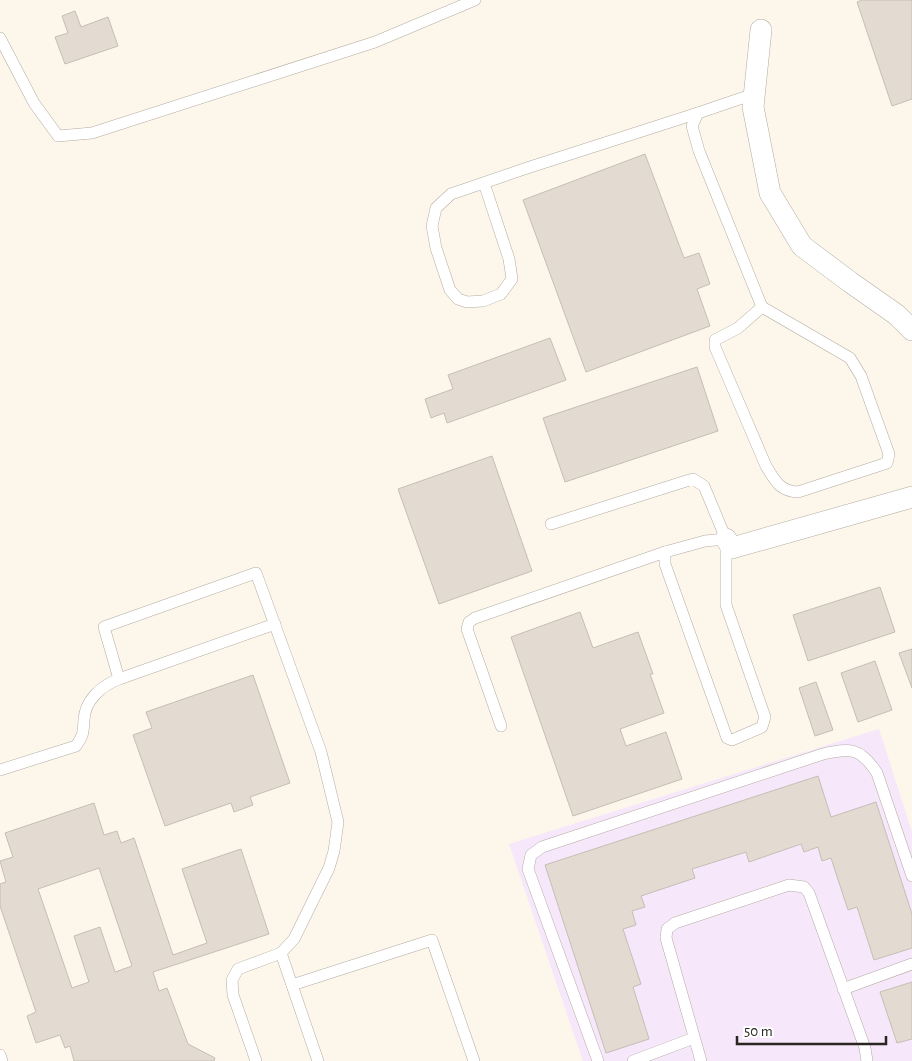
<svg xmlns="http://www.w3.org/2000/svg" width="912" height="1061" font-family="'Alegreya Sans',sans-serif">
  <rect width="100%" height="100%" fill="#fdf6eb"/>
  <path fill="#f6e7fb" d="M879 729 912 832V1061H583L509 844Z"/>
  <g fill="#e3dbd1" stroke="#c6beb4" fill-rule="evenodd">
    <path d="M862 0H912V99L892 106 857 2Z"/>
    <path d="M75 11 81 27 108 17 118 46 65 64 55 37 68 33 62 16Z"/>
    <path d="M645 154 684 258 699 253 710 284 697 289 710 326 586 372 523 200Z"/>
    <path d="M550 338 566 380 447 423 444 413 431 418 425 399 453 389 448 375Z"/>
    <path d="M697 367 718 431 565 482 543 418Z"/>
    <path d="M492 456 532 571 439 604 398 489Z"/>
    <path d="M880 587 895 632 808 661 793 615Z"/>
    <path d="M580 612 593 648 638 632 653 674H650L664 713 620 729 626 746 666 732 682 779 573 816 511 637Z"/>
    <path d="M912 649V688L899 653Z"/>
    <path d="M875 661 892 710 858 722 841 673Z"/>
    <path d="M253 675 290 783 250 797 253 805 234 812 231 803 165 826 133 735 152 728 146 712Z"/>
    <path d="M816 682 833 730 815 736 799 688Z"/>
    <path d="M818 776 831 817 876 802 912 914V948L874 960 857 907 848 910 831 858 822 861 818 847 804 852 801 844 749 862 746 852 692 869 695 878 641 896 645 907 632 911 636 925 623 929 641 984 633 987 649 1039 606 1053 545 865Z"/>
    <path d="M94 803 104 835 117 831 121 843 134 838 173 955 207 943 182 869 241 849 269 934 153 972 159 991 167 988 188 1044 215 1058 214 1061H74L70 1046 65 1048 60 1035 36 1043 27 1016 36 1012 0 906V884L6 882 0 861 13 857 5 833ZM99 868 132 966 115 972 100 927 74 936 89 982 72 988 38 889Z"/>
    <path d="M912 982V1039L897 1043 880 992Z"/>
  </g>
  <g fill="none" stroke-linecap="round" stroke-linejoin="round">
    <defs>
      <g id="service">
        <path d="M0 38 34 103 58 136 92 133 375 42 475 0"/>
        <path d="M754 94 698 113 692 126 699 151 762 307 850 358 861 376 889 454 887 463 798 492C779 491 775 480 766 466L715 347V340L738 328 762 307"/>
        <path d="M484 183 509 259 512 279 501 294 483 301 467 302 458 299 450 290 436 248 432 226 436 208 451 194 527 168 698 113"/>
        <path d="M551 524 683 482 693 479 704 486 726 539V605L765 717 762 727 732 740 727 738 665 564V552L705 541 726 539"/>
        <path d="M119 679 275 624"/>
        <path d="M501 726 467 629 469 622 475 618 665 552"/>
        <path d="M0 770 76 746C84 734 83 733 84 720 85 700 101 686 119 679L104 627 256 573 321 752 338 822 334 851 329 868 294 939 281 953 238 969 232 980 233 995 256 1061"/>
        <path d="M281 953 318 1061"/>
        <path d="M292 985 432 940 474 1061"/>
        <path d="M843 989 912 964"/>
        <path d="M0 1055 2 1061"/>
        <path d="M598 1061 528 869 531 855 542 847 823 754C850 748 860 747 877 773L912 876"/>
        <path d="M633 1061 694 1038"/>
        <path d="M701 1061 666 938 667 929 675 923 789 885 804 887 809 893 865 1048 867 1061"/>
      </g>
      <g id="minor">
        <path d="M761 30 753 107 770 193 802 246 850 282 897 315 912 330"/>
        <path d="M726 539 732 548 912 497"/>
      </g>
    </defs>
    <use href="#service" stroke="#b3aca2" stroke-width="12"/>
    <use href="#minor" stroke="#b3aca2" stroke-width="22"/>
    <use href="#service" stroke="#fff" stroke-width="11"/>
    <use href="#minor" stroke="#fff" stroke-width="21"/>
  </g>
  <path d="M737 1036v8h149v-8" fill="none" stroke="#292622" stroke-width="2.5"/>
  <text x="744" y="1036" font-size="15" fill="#292622" stroke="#ffffff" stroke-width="4" paint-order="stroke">50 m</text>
</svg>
